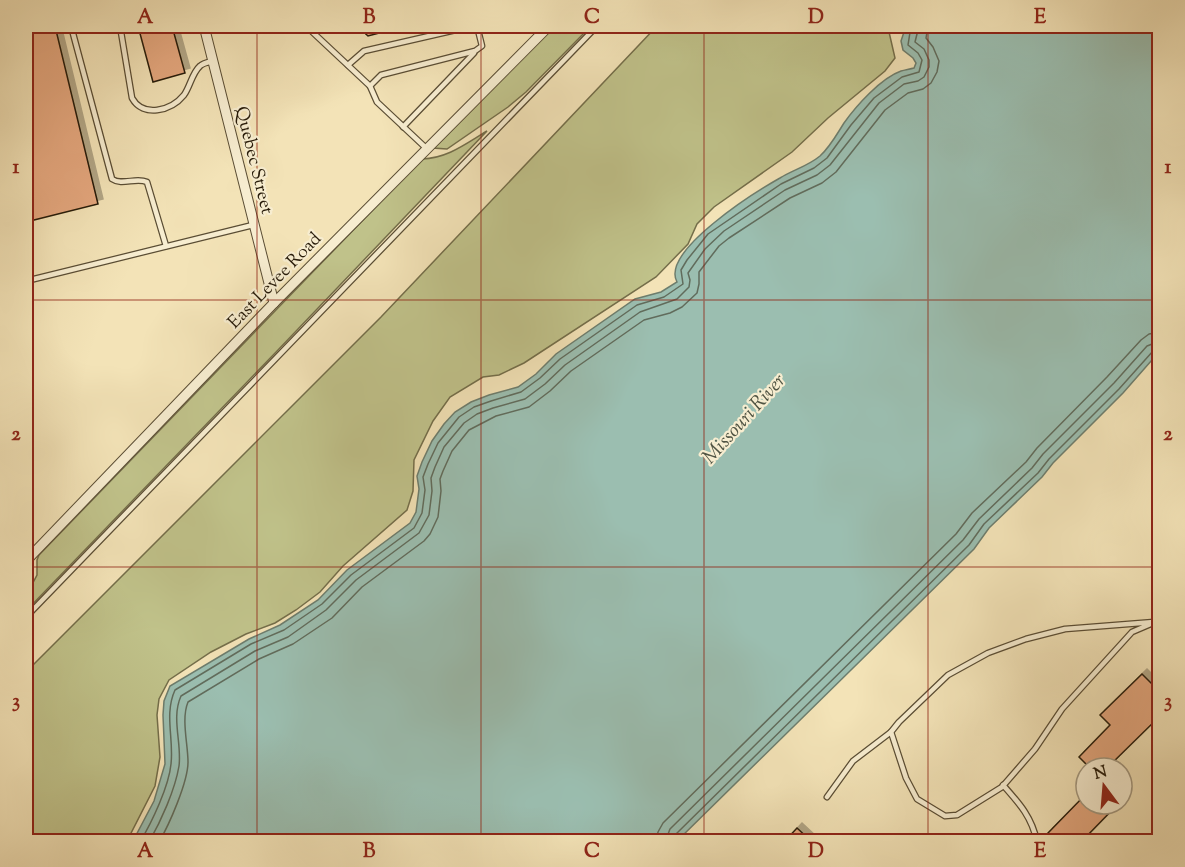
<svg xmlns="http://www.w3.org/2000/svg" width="1185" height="867" font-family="'Sorts Mill Goudy',serif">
  <defs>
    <filter id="shadow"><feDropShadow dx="5" dy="-5" stdDeviation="0" flood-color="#0004"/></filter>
  </defs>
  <rect width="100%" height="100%" fill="#f3e3b7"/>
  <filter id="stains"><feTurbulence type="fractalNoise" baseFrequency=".00333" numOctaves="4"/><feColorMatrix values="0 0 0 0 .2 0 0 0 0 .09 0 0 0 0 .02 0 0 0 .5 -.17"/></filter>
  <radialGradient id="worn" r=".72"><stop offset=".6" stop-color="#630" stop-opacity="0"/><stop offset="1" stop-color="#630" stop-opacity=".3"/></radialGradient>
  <g fill="#c0c28a" stroke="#746e4a" stroke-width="1.5">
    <path d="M553 26H591L526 92 508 107 447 149 433 148Z"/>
    <path d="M657 26H895L889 32 895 58 885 71 828 118 792 152 714 207 697 224 688 244 656 277 524 363 499 375 483 377 450 397 433 421 414 460 413 491 407 510 343 566 320 592 296 610 275 623 246 634 211 652 169 680 159 699 157 715 160 757 155 786 128 839 125 842 26 841V672L381 317Z"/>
    <path d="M487 131 278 350 26 611V596L37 575V560L39 555 422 159C448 158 465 144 487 131Z"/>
  </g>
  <path fill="#9bbeb0" stroke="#6d7d6d" stroke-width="1.5" d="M906 26H1159V352L1123 393 1053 463 1042 477 989 528 974 549 677 841H133L154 801 165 764 163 715 164 701 170 686 249 639 280 625 318 600 347 570 410 523 416 512 419 489 417 476 422 462 432 441 444 424 455 412 471 402 489 395 518 387 536 374 556 354 635 299 661 292 677 282C660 251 757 191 780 178 793 170 808 166 820 156 830 147 837 134 844 123 856 106 881 78 901 71 905 70 910 69 914 68L916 63 913 58 903 50 901 41Z"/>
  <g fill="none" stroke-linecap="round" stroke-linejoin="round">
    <g stroke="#616c5c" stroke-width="1.5">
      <path d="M140 842C152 822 169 786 171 764 174 739 164 714 175 690L251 644 284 630 322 604 351 575 414 528 422 513 425 490 423 477 428 464 438 443 459 417 474 407 491 401 521 392 540 378 560 359 637 305 664 297 683 284 681 270 687 260 708 234 781 184 814 168 827 158 851 125 874 98 902 77 919 72 922 60 918 53 908 45 911 26"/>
      <path d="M149 842C161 821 175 790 179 766 182 743 171 718 181 696L255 651 288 637 326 610 356 580 419 533 429 515 432 491 431 478 435 467 444 447 464 423 477 414 493 408 525 399 545 384 565 365 640 312 677 299 689 287 690 280 688 273 705 249 724 231 785 190 817 175 830 165 879 103 904 84 918 81 924 77 929 67V60L924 49 915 42 919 26"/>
      <path d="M159 842C169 825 188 782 188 762 188 744 181 719 188 702L259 659 293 644 332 618 362 587 424 541 430 534 438 517 441 491 440 479 443 471 452 451 469 430 496 416 529 407 550 391 571 371 644 320 670 313 682 307 697 293 699 284V272L719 246 729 238 790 198 822 183 836 172 885 110 908 93 923 89 931 83 937 72 939 61 933 47 926 38 928 26"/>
      <path d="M656 842 658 832 663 823 956 534 972 513 1026 462 1037 448 1107 377 1141 340 1149 334 1160 332"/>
      <path d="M665 842 670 829 963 540 979 519 1032 468 1043 454 1114 383 1147 346 1160 341"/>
      <path d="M673 842 675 835 969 545 984 524 1038 473 1049 459 1119 389 1153 351 1160 349"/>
    </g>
  </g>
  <g fill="#e4a77e" stroke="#271b09" stroke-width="1.5" filter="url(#shadow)">
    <path d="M26 26H55L98 204 26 222Z"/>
    <path d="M138 26H172L185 73 153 82Z"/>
    <path d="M357 26H399V28L368 36Z"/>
    <path d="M1142 674 1160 692V716L1107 768H1090L1079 757 1110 725 1100 715Z"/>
    <path d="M1086 794V804H1118L1081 842H1057L1048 833Z"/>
    <path d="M797 828 812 842H784Z"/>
  </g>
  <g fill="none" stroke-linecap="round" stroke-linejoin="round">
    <defs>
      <g id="service">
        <path d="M71 26 112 179C122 186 136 177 147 182L166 246"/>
        <path d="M120 26 132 98C143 118 171 111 184 95 190 87 192 73 200 66 203 63 209 62 213 61"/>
        <path d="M306 26 370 86 377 102 426 148"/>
        <path d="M348 65 364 51 473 26"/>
        <path d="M370 86 381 75 475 51 482 46 477 26"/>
        <path d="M403 127 474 53"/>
        <path d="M26 281 253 225"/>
        <path d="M26 617 597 26"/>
        <path d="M1154 622 1065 629 1026 639 988 653 948 675 899 722 891 732 906 778 917 799 945 816 957 815 1002 787 1035 749 1062 709 1132 632 1160 620"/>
        <path d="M1003 785C1019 803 1032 817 1037 842"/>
        <path d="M827 797 853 761 891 732"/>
      </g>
      <g id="minor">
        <path d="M204 26 274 303"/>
        <path d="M26 561 274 303 549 26"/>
      </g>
    </defs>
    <use href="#service" stroke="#5a4d34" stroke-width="7"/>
    <use href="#minor" stroke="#5a4d34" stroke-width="11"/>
    <use href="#service" stroke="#f7edd0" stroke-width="4.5"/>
    <use href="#minor" stroke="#f7edd0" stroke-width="9"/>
  </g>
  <path fill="none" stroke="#8f2418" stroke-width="1.5" stroke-opacity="0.55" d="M257 26V842M481 26V842M704 26V842M928 26V842M26 300H1160M26 567H1160"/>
  <g text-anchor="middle" stroke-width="4.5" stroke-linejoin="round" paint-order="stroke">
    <g font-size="18" fill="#271b09" stroke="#f7edd0">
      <text transform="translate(255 160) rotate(76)" y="6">Quebec Street</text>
      <text transform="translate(274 280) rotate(-46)" y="6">East Levee Road</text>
    </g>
    <g font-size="20" font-style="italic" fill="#505443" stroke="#f7edd0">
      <text transform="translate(743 418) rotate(-48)" y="7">Missouri River</text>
    </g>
  </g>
  <rect width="1185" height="867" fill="none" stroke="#f3e3b7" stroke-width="66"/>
  <g transform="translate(1104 786) rotate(344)"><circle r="28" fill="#f7edd0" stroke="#a49980" stroke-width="1.5"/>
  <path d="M0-4.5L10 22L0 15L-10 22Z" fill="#8f2418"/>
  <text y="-9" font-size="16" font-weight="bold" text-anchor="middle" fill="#271b09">N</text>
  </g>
  <rect x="33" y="33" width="1119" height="801" fill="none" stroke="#8f2418" stroke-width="2"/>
  <g font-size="20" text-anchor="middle" font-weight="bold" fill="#8f2418">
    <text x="145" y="23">A</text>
    <text x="369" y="23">B</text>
    <text x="592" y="23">C</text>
    <text x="816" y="23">D</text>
    <text x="1040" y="23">E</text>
    <text x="16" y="173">1</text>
    <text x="1168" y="173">1</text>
    <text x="16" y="440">2</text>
    <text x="1168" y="440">2</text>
    <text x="16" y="707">3</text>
    <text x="1168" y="707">3</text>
    <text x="145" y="857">A</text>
    <text x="369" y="857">B</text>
    <text x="592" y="857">C</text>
    <text x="816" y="857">D</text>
    <text x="1040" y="857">E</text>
  </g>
  <rect width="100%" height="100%" filter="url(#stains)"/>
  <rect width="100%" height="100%" fill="url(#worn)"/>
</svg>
